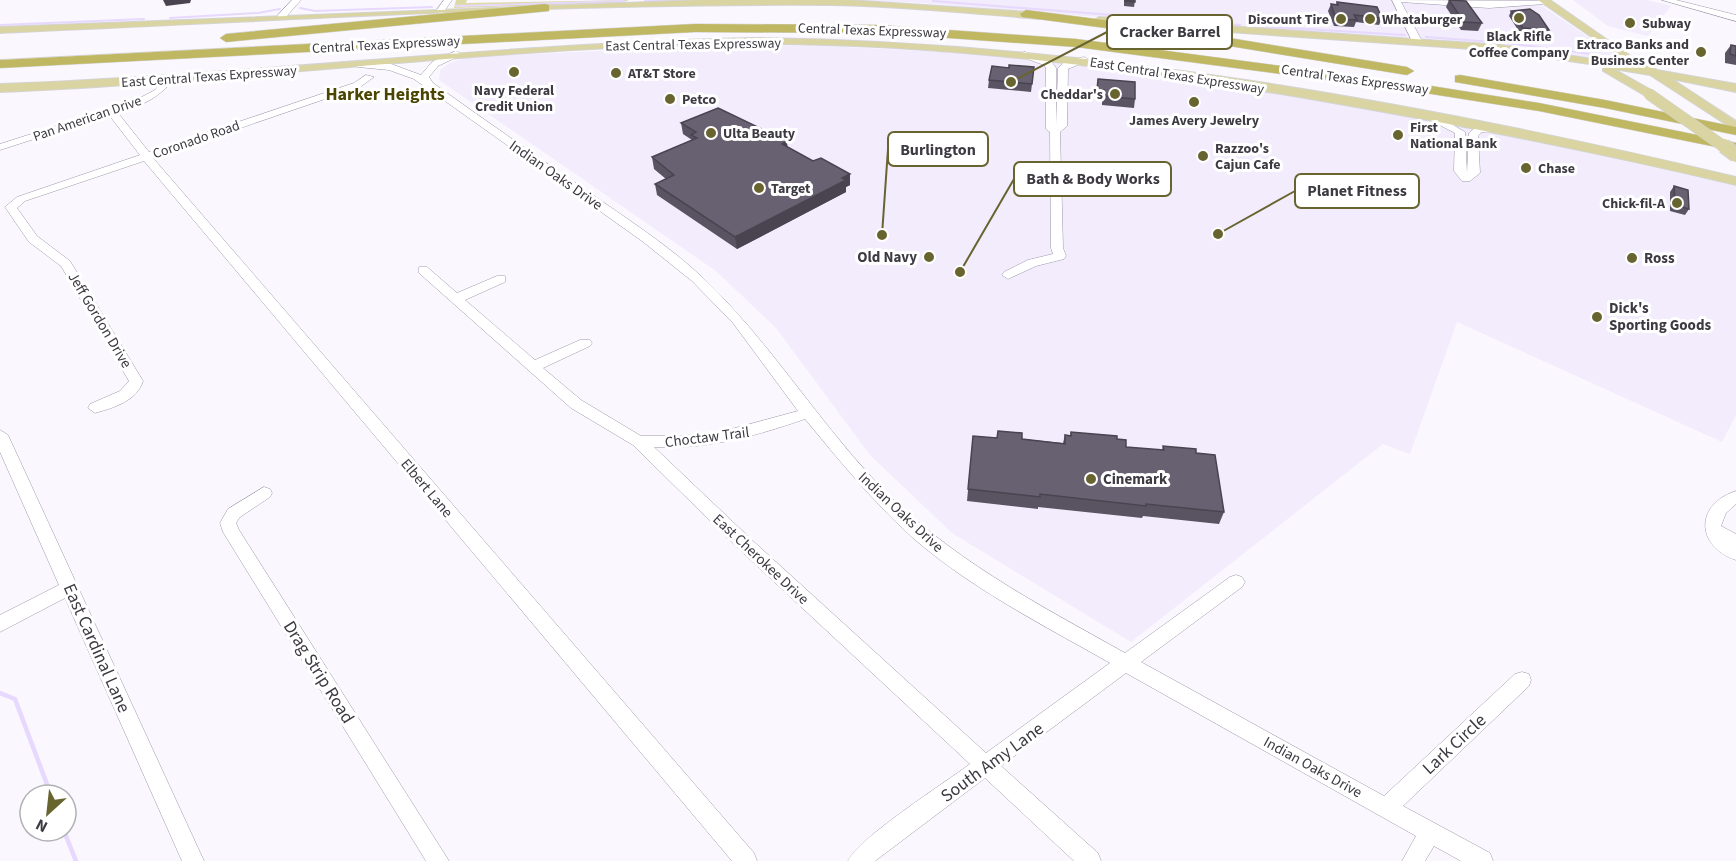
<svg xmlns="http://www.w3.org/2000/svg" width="1736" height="861" font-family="'Source Sans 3',sans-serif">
  <rect width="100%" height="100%" fill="#faf7ff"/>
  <g fill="#f2ecfc">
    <path d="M820 0H1533L1627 63 1532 49 1434 39 1199 25 907 2Z"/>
    <path d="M1573 0H1647L1671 6 1648 36 1608 26Z"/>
    <path d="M713 46H826L981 54 1180 76 1465 125 1736 186V415L1722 442 1457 322 1410 454 1383 444 1131 642 952 533 870 455 776 328 716 271 439 80 440 70 450 63 469 57Z"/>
  </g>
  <path fill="#dedaa5" d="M456 0H467L466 3 629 0 622 3 454 8Z"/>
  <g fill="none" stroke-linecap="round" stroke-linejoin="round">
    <g stroke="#e7d8fe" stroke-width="2">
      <path d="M645 0H689"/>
      <path d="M933 1 1240 25"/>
      <path d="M456 6 624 1"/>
      <path d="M300 8 315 11 432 7"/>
      <path d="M170 18 258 13 280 9"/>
      <path d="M0 25 144 19"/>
      <path d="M1254 26 1405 35"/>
      <path d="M1426 37 1506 43 1591 54"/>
    </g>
    <g stroke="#e7d8fe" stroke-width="4.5">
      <path d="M0 693 15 699 51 795"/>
      <path d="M64 831 76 861"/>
    </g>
    <defs>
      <g id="minor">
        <path d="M292 0H301L284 19H278V15Z"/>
        <path d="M444 0H452L443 13H437L436 11Z"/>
        <path d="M1392 0 1549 1 1545 4 1489 8 1401 2 1422 41 1417 44 1412 41Z"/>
        <path d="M1662 0H1676L1736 15V21Z"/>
        <path d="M456 51 461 54 459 56 438 66 429 77 433 83C486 121 539 158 593 195 630 221 669 246 702 277 767 338 814 416 875 481 946 557 1036 603 1125 653L1230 577 1236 575 1242 577 1245 582 1242 587 1141 662 1384 796 1515 674 1522 672 1529 674 1531 680 1529 686 1403 806 1490 853 1493 861H1461L1434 846 1425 861H1402L1416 836 1126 673 1001 766 1098 853 1101 861H1074L985 778 875 861H848C857 839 946 782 970 764L741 551 633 445 571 408 419 273V267H427L457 293 497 276H505V282L465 300 535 360 580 340H590L592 343 590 346 543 368 581 400 641 436H683L724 431 798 411 733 323 692 281 642 241 414 79 389 70 358 67 353 64 358 61 391 64 421 75 432 62ZM805 419C839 460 873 502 913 538 972 589 1043 625 1110 663L986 753 753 541 654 447C706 450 756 436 805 419Z"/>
        <path d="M1025 52 1051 61 1056 68V125L1058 68 1066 61 1084 57 1089 60 1068 69 1067 126 1060 132 1063 248 1066 256 1064 259 1036 266 1008 279 1002 275 1004 272 1028 260 1053 254 1051 248 1050 132 1046 129V68L1044 65 1022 57V53Z"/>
        <path d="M366 75 374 77 360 87 153 158 754 853 757 861H732L144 161 25 201 17 208 37 236 70 261 143 381C137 401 113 408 95 413L88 408 90 404 120 391 129 381 61 266 29 242 5 207 17 197 140 155 109 115 0 150V144L134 101 155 90 165 78H171L173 80C158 99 140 106 118 113L149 152 354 83Z"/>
        <path d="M1426 114H1434L1465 132 1467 173 1469 133C1477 125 1494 121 1503 128L1498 131 1482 132 1478 136 1480 173 1470 181H1462L1454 171 1455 133 1426 118Z"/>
        <path d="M0 430 8 435 204 861H182L65 598 0 632V615L59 585 0 452Z"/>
        <path d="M264 487 270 489 272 493 270 497 240 517 236 523 239 530 449 861H426L223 532 220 523 228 509Z"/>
        <path d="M1736 491V504L1726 513 1721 526 1736 534V560C1695 546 1695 504 1736 491Z"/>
      </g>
      <g id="major">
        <path d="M701 0H848L1044 13 1049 16 1044 19C973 14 901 6 829 5 553 3 276 21 0 33V27Z"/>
        <path d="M1538 0H1550L1632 57 1657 70 1736 84V92L1672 79 1736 121V131L1650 75 1614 69 1653 91V97L1649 98 1603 71V66L1501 51 1099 23 1094 20 1099 17 1501 45 1632 65Z"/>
        <path d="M755 38C1084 42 1416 101 1736 177V185C1593 151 1450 123 1305 98 1123 68 939 43 755 44 502 45 252 82 0 92V84C252 75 503 43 755 38Z"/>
      </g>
      <g id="highway">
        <path d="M545 4 549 5V11L226 42 220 38 226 34Z"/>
        <path d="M1026 10 1174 29 1407 67 1414 71 1407 75 1174 37 1022 17 1020 14Z"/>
        <path d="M695 24 878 25 1076 39 1425 85 1539 103 1732 142 1736 143V151L1539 111 1425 93 1076 47 878 33 695 32 0 68V60Z"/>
        <path d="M1460 75 1605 100 1736 127V135L1605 108 1455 82V76Z"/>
      </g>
    </defs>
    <use href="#minor" stroke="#9f98aa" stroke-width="1"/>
    <use href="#major" stroke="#d4d4d5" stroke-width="2"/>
    <use href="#highway" stroke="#d4d4d5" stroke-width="1"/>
    <use href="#minor" fill="#fff" fill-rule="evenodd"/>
    <use href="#major" fill="#d9d4a1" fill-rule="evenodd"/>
    <use href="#highway" fill="#bfb762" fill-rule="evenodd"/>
    <defs>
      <path id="major-bridge-far1" d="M1649 94 1726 148"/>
      <path id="major-bridge" d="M1724 146 1736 155"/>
    </defs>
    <use href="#major-bridge-far1" stroke="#d4d4d5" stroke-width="12" stroke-linecap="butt"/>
    <use href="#major-bridge" stroke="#d4d4d5" stroke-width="16" stroke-linecap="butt"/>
    <use href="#major-bridge-far1" stroke="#d9d4a1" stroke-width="11"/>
    <use href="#major-bridge" stroke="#d9d4a1" stroke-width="14"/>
  </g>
  <g fill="#595362">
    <path d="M1124 0H1135L1134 7 1124 6Z"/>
    <path d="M1449 0 1482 23 1478 31 1461 30 1446 7Z"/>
    <path d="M1337 2 1382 18 1379 25 1356 22 1354 27 1334 26 1328 11 1331 4H1336Z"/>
    <path d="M1511 11 1549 30 1547 35 1520 33 1509 16Z"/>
    <path d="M1731 45 1736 46V65L1725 63V53Z"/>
    <path d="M1034 67 1031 92 988 88 989 80 1009 68Z"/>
    <path d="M1098 79 1135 99 1134 108 1102 105V99L1096 98Z"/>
    <path d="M681 123 788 147 813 161 850 174V185L846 187V192L737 249 657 195 655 184 666 179 654 169 652 157 692 140 683 134Z"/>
    <path d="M1674 186 1689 209 1685 215 1670 211V192Z"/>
    <path d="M998 431 1022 439 1063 443 1065 435H1070L1071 432 1117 439 1126 447 1162 450 1163 446 1196 453 1224 512 1219 524 1143 516 1142 518 1038 507V509L967 501 973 436 997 438Z"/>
  </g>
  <g fill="#494450">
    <path d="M163 0H191L190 3 166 6Z"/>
    <path d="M787 141 788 152 782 144Z"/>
    <path d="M850 174V185L846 187V192L737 249 735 237Z"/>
  </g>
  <g fill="#686172" stroke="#494450" stroke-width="1.5">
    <path d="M1125 0H1135V2L1125 1Z"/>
    <path d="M1449 0 1466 1 1482 23 1464 22Z"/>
    <path d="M1337 2 1377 7 1382 18 1354 15 1357 20 1336 19 1331 4 1338 5Z"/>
    <path d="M1530 9 1539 15 1549 30 1523 28 1511 11Z"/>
    <path d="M1731 45 1736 46V56L1730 54Z"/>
    <path d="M1009 65 1034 67 1032 84 989 80 992 66 1009 68Z"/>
    <path d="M1098 79 1135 82V99L1103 96 1104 90H1097Z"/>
    <path d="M718 108 787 141 782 144 813 161 821 158 850 174 842 178 846 180 735 237 655 184 674 175 652 157 697 138 691 135 696 132 681 123Z"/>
    <path d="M1674 186 1688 190 1689 209 1675 205Z"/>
    <path d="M998 431 1022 433V439L1065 444V435L1071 436V432L1117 436V439L1126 440V447L1164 450 1163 446 1196 449V453L1215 455 1224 512 1146 504V506L1040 494V497L968 489 973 436 997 438Z"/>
  </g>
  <g fill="#686430" stroke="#fff" stroke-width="2">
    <circle cx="1519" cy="18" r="6"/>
    <circle cx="1341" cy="19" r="6"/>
    <circle cx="1370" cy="19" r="6"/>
    <circle cx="1630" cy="23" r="6"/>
    <circle cx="1701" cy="52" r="6"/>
    <circle cx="514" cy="72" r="6"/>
    <circle cx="616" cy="73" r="6"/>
    <circle cx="1115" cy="94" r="6"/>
    <circle cx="670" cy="99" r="6"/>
    <circle cx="1194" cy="102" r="6"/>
    <circle cx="711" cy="133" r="6"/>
    <circle cx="1398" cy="135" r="6"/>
    <circle cx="1203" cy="156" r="6"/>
    <circle cx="1526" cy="168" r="6"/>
    <circle cx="759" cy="188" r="6"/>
    <circle cx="1677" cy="203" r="6"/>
    <circle cx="929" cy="257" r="6"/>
    <circle cx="1632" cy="258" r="6"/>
    <circle cx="1597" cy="317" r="6"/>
    <circle cx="1091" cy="479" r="6"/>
  </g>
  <g text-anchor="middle" stroke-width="6" stroke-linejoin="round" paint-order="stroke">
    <g font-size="14" font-weight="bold" fill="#3d3a42" stroke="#fff" text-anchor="start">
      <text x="1329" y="24" text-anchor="end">Discount Tire</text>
      <text x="1382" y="24">Whataburger</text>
      <text x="1642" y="28">Subway</text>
      <text x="1519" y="41" text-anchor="middle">Black Rifle<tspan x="1519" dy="16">Coffee Company</tspan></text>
      <text x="1689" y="49" text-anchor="end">Extraco Banks and<tspan x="1689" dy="16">Business Center</tspan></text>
      <text x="628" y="78">AT&amp;T Store</text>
      <text x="514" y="95" text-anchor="middle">Navy Federal<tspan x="514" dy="16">Credit Union</tspan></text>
      <text x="1103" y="99" text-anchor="end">Cheddar's</text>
      <text x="682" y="104">Petco</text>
      <text x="1194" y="125" text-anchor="middle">James Avery Jewelry</text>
      <text x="1410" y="132">First<tspan x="1410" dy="16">National Bank</tspan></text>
      <text x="723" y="138">Ulta Beauty</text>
      <text x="1215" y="153">Razzoo's<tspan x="1215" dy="16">Cajun Cafe</tspan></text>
      <text x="1538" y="173">Chase</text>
      <text x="771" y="193">Target</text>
      <text x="1665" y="208" text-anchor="end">Chick-fil-A</text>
    </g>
    <g font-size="14" fill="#3d3a42" stroke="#fff">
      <text transform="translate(872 30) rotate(2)" y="5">Central Texas Expressway</text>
      <text transform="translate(386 44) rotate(-3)" y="5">Central Texas Expressway</text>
      <text transform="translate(693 44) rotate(-1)" y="5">East Central Texas Expressway</text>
      <text transform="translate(1177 75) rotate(9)" y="5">East Central Texas Expressway</text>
      <text transform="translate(209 76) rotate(-4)" y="5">East Central Texas Expressway</text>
      <text transform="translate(1355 79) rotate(8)" y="5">Central Texas Expressway</text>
      <text transform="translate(87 118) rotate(-19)" y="5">Pan American Drive</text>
      <text transform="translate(196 139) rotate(-19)" y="5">Coronado Road</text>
    </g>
    <g font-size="15" fill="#3d3a42" stroke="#fff">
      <text transform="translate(556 175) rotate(35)" y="5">Indian Oaks Drive</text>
      <text transform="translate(100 320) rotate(59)" y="5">Jeff Gordon Drive</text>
      <text transform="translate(707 437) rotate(-7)" y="5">Choctaw Trail</text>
      <text transform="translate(427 488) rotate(50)" y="5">Elbert Lane</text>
      <text transform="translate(901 512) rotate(43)" y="5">Indian Oaks Drive</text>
      <text transform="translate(761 559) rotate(43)" y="5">East Cherokee Drive</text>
      <text transform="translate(1313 767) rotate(29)" y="5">Indian Oaks Drive</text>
    </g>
    <g font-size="15" font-weight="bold" fill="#3d3a42" stroke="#fff" text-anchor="start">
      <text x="917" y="262" text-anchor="end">Old Navy</text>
      <text x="1644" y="263">Ross</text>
      <text x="1609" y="313">Dick's<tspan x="1609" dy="17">Sporting Goods</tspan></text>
      <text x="1103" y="484">Cinemark</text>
    </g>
    <g font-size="18" font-weight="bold" fill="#4b4502" stroke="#fff">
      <text x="385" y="100">Harker Heights</text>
    </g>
    <g font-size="18" fill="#3d3a42" stroke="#fff">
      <text transform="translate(97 648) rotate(66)" y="6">East Cardinal Lane</text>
      <text transform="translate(319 672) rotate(58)" y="6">Drag Strip Road</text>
      <text transform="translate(1454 744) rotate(-43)" y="6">Lark Circle</text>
      <text transform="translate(992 762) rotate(-36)" y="6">South Amy Lane</text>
    </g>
  </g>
  <path fill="none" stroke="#686430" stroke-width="2" d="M1011 82L1107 32M882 235L888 149M960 272L1014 179M1218 234L1295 191"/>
  <g fill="#686430" stroke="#fff" stroke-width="2">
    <circle cx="1011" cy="82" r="6"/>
    <circle cx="882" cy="235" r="6"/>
    <circle cx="960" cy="272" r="6"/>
    <circle cx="1218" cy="234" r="6"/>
  </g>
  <g fill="#fff" stroke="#686430" stroke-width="2">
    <rect x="1107" y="15" width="125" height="34" rx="6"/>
    <rect x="888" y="132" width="100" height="34" rx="6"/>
    <rect x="1014" y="162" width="157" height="34" rx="6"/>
    <rect x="1295" y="174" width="124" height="34" rx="6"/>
  </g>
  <g font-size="16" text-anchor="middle" font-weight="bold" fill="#3d3a42">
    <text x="1170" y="37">Cracker Barrel</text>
    <text x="938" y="155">Burlington</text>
    <text x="1093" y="184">Bath &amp; Body Works</text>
    <text x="1357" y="196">Planet Fitness</text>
  </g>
  <g transform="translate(48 813) rotate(207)"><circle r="28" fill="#ffffff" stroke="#b1b0b3" stroke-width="1.5"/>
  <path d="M0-4.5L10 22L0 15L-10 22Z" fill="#686430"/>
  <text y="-9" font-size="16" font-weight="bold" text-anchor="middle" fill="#3d3a42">N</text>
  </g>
</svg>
